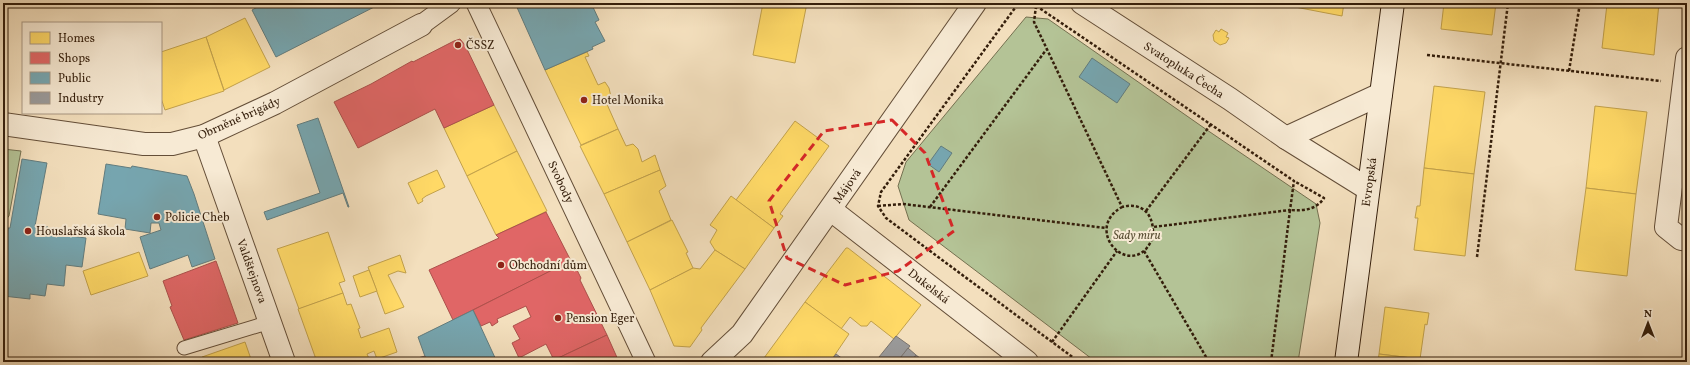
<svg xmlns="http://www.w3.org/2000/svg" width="1690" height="365" font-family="Vollkorn,serif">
  <rect width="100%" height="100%" fill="#f3dfbd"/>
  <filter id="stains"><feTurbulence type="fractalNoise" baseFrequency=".005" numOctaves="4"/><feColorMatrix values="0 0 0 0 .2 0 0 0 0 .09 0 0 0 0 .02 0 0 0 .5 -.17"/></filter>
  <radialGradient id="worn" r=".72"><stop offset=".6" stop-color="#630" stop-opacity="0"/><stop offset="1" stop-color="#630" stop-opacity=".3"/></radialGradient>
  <g fill="#b4c396" stroke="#747050">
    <path d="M1026 17 1048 19 1207 130 1316 204 1320 223 1298 362H1096L909 220 898 186 906 162Z"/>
    <path d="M3 149 21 151 9 216 3 223V202L6 200 4 198V192L7 190 6 187H3Z"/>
  </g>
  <g fill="#ffd966" stroke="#c2a14b">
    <path d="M763 3H807L795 63 753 55Z"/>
    <path d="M1296 3H1344L1342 16 1295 7Z"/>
    <path d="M1444 3H1496L1492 35 1441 29Z"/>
    <path d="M1608 3H1659L1654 55 1602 48 1607 4Z"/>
    <path d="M245 18 270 67 224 90 206 37Z"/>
    <path d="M1221 29 1228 33 1226 37 1229 38 1226 43 1220 45 1214 41 1213 35 1216 30 1219 32Z"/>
    <path d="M206 37 224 91 165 110 161 98V52Z"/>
    <path d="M587 52 589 56 585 57 598 85 605 82 609 88 611 97 606 102 618 129 581 145 545 70Z"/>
    <path d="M1434 86 1485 92 1474 174 1424 168Z"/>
    <path d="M494 105 517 151 467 176 444 128Z"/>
    <path d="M1595 106 1647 112 1636 194 1586 188Z"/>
    <path d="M795 121 829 146 780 214 783 216 774 228 736 200Z"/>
    <path d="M618 129 626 146 633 144 638 149 642 162 655 155 660 170 604 194 580 146Z"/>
    <path d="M517 151 547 211 496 235 467 176Z"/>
    <path d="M1424 168 1474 174 1465 256 1414 250 1418 218H1415L1417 206H1420Z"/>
    <path d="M437 170 445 187 426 196 422 199 423 201 418 204 408 183Z"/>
    <path d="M660 170 666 186 659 191 671 220 627 242 604 194Z"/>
    <path d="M1586 188 1636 194 1627 276 1575 270Z"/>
    <path d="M731 196 774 228 745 269 715 250 710 242 717 230 710 225Z"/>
    <path d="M672 220 688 252 686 253 693 268 650 290 627 242Z"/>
    <path d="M328 232 345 281 339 283 343 293 299 309 277 249Z"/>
    <path d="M846 248H848L921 305 894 339 871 321 867 326H861L850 317 841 329 805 302Z"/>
    <path d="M715 250 745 269 701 328 702 330 690 347 674 346 650 290 693 268 700 269Z"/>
    <path d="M139 252 148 276 91 295 83 271Z"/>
    <path d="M400 255 406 273 398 271 388 275 404 307 385 314 368 267Z"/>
    <path d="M369 270 377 291 360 297 353 276Z"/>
    <path d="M343 293 347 305 351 304 360 328 358 329 361 338 389 328 397 352 377 359 374 351 367 354 370 361 368 362H317L298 309Z"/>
    <path d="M805 302 849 334 830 362H770L764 358Z"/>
    <path d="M1385 307 1429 313 1427 325 1425 324 1420 359 1379 354Z"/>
    <path d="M245 342 252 362H204L202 357Z"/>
    <path d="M1379 354 1420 359 1424 360V362H1378Z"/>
  </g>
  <g fill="#e06666" stroke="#ac504b">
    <path d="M460 39 465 45 494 105 444 128 435 109 358 148 334 102 371 84 412 61 413 62 454 41Z"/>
    <path d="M546 212 571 261 453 320 429 270 499 238 496 235Z"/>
    <path d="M572 260 581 278 580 280 607 335 554 360 546 344 519 358 512 343 520 339 513 326 531 317 526 306 497 319 498 322 492 326 490 322 481 326 473 310Z"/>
    <path d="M216 261 238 323 184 340 170 307 172 306 163 281Z"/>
    <path d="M607 335 619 362H549L554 360Z"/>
  </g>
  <g fill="#76a5af" stroke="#627c7e">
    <path d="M265 3H382L276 57 252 10Z"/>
    <path d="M515 3H588L591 6 592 5 599 20 595 22 605 41 592 47 593 49 545 70Z"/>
    <path d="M1092 58 1130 84 1117 103 1079 77Z"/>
    <path d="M318 118 349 207H348L343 193 267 220 264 212 320 193 297 125Z"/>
    <path d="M941 146 952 153 939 172 928 164Z"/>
    <path d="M22 159 47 163 35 226 48 227V233L86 238 82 267 66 265 64 286 47 284 45 296 30 294V299L3 296V260L8 228H10Z"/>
    <path d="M106 164 131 168 132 166 187 176 194 194 215 259 192 267 188 255 150 269 140 237 161 230 159 223H151L150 233 125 229 126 219 98 214Z"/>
    <path d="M3 187H6L7 190 4 192V198L6 200 4 203Z"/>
    <path d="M473 310 497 362H427L418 337Z"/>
  </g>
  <g fill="#999" stroke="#7b746e">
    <path d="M896 336 910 346 897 362H886L879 357Z"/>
    <path d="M908 348 916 355 911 362H897Z"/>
    <path d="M836 354 847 362H830Z"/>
    <path d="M916 355 925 362H911Z"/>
    <path d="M425 356 427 362H403Z"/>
  </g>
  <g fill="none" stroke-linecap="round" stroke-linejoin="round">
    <defs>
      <path id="service" d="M184 348 270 322"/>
      <g id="pedestrian">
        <path d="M476 3 646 362"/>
        <path d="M421 25 451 3"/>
      </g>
      <g id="minor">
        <path d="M1082 3 1230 99 1286 138 1368 189"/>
        <path d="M1687 58 1666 227 1681 239 1687 240"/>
        <path d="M3 124 144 144H172L204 136 275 103 421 25"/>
        <path d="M204 136 284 362"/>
        <path d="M1286 138 1381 94"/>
        <path d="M831 210 1027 362"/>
      </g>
      <path id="tertiary" d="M712 362 742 334 975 3"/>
      <path id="secondary" d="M1346 362 1393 3"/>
    </defs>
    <use href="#service" stroke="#644e38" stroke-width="15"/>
    <use href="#pedestrian" stroke="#644e38" stroke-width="21"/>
    <use href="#minor" stroke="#644e38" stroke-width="24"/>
    <use href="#tertiary" stroke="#644e38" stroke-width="24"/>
    <use href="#secondary" stroke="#341e0b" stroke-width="24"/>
    <g stroke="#341e0b" stroke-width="2.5" stroke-dasharray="3 2" stroke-linecap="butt">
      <path d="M1023 3 1015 8 1012 12 881 192 878 206 886 218 890 221 1079 362"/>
      <path d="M1032 3 1294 181 1290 210 1153 227"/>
      <path d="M1036 6 1034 22 1122 207C1140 202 1153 212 1153 232 1153 239 1150 244 1146 249 1123 273 1085 228 1122 207"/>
      <path d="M1427 55 1661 81"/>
      <path d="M1569 71 1580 3"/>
      <path d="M878 206 903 204 1106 228"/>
      <path d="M930 207 1046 50"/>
      <path d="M1146 211 1211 124"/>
      <path d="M1144 251 1209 362"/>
      <path d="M1477 257 1508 3"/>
      <path d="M1052 342 1117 251"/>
      <path d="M1271 362 1290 210C1303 211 1316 210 1324 198L1294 181"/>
    </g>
    <use href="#service" stroke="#f7ead4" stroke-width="13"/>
    <use href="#pedestrian" stroke="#f7ead4" stroke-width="19"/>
    <use href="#minor" stroke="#f7ead4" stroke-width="22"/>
    <use href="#tertiary" stroke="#f7ead4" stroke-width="22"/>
    <use href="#secondary" stroke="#f7ead4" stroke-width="22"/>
  </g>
  <path fill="none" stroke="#d62828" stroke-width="3" stroke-dasharray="8 5" stroke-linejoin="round" d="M892 120 925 153 954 231 898 271 845 285 787 258 769 201 824 131Z"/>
  <g fill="#8f2418" stroke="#f7ead4" stroke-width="1.5">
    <circle cx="458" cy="45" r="4"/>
    <circle cx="584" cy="100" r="4"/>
    <circle cx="157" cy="217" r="4"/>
    <circle cx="28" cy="231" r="4"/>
    <circle cx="501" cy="265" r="4"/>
    <circle cx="558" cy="318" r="4"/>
  </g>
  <g text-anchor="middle" stroke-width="4" stroke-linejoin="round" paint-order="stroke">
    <g font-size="12" fill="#341e0b" stroke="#f7ead4" text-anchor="start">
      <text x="466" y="49">ČSSZ</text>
      <text x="592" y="104">Hotel Monika</text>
      <text x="165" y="221">Policie Cheb</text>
      <text x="36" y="235">Houslařská škola</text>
      <text x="509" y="269">Obchodní dům</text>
      <text x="566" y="322">Pension Eger</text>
    </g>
    <g font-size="12" fill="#341e0b" stroke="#f7ead4">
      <text transform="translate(1184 70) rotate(33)" y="4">Svatopluka Čecha</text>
      <text transform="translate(239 118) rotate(-24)" y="4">Obrněné brigády</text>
      <text transform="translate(561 182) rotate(65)" y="4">Svobody</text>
      <text transform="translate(1369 182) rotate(-82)" y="4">Evropská</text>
      <text transform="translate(847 186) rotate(-55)" y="4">Májová</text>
      <text transform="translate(252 271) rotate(70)" y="4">Valdštejnova</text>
      <text transform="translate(929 286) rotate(38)" y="4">Dukelská</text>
    </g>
    <g font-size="12" font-style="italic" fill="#5a5035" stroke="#f7ead4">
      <text x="1137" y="239">Sady míru</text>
    </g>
  </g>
  <rect width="1690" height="365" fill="none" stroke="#f3dfbd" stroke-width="16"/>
  <rect x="4" y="4" width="1682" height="357" fill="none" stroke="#341e0b" stroke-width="2"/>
  <rect x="8" y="8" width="1674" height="349" fill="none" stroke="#341e0b"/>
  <rect x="22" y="22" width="140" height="92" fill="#f7ead4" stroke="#a99884"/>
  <rect x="30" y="32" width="20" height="12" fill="#ffd966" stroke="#a99884"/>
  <text x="58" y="42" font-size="12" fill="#341e0b">Homes</text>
  <rect x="30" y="52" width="20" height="12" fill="#e06666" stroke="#a99884"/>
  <text x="58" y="62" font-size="12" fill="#341e0b">Shops</text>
  <rect x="30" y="72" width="20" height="12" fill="#76a5af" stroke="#a99884"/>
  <text x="58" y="82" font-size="12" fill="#341e0b">Public</text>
  <rect x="30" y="92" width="20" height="12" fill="#999999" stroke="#a99884"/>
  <text x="58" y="102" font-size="12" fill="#341e0b">Industry</text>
  <g transform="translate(1648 323)" stroke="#f7ead4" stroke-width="3" paint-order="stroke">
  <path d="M0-3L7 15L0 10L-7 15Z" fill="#341e0b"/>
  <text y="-6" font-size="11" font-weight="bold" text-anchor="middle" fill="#341e0b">N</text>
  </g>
  <rect width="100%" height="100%" filter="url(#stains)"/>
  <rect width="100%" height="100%" fill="url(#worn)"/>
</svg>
